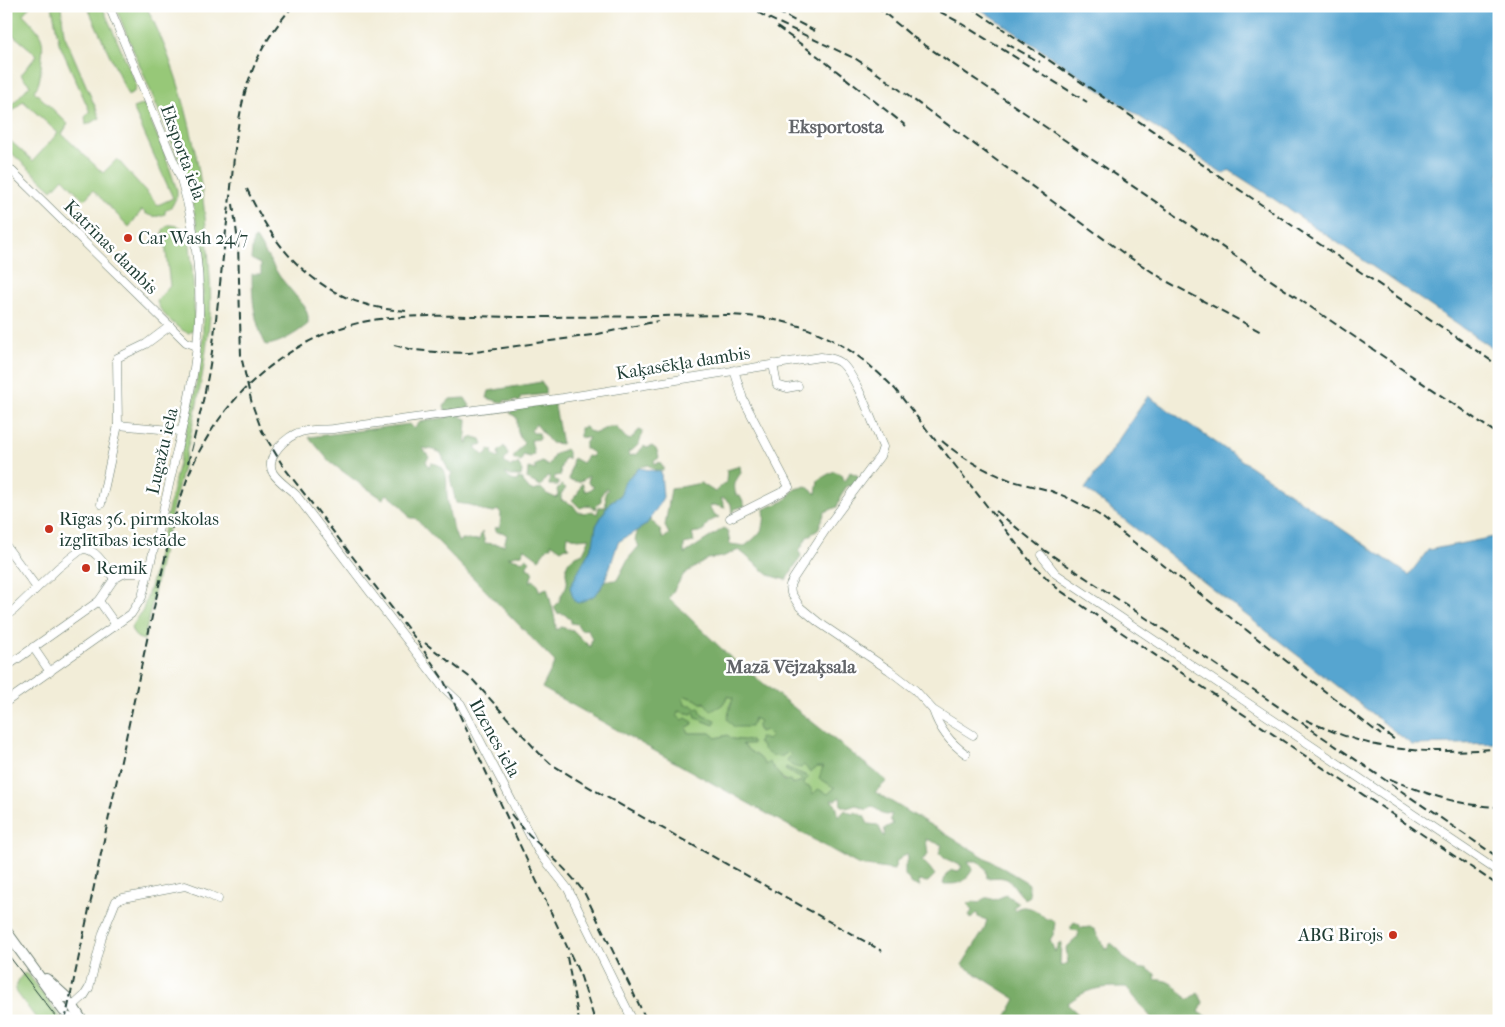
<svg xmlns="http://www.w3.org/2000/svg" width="1505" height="1027" font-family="'IM FELL French Canon',serif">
  <rect width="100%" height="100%" fill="#fff"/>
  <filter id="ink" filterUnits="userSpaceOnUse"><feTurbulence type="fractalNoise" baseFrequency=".02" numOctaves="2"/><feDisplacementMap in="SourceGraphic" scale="10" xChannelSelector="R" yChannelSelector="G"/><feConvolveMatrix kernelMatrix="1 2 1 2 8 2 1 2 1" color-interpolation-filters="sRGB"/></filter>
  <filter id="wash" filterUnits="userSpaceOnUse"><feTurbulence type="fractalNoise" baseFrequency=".0096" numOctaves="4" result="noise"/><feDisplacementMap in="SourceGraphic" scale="20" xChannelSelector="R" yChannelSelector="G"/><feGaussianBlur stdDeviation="1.12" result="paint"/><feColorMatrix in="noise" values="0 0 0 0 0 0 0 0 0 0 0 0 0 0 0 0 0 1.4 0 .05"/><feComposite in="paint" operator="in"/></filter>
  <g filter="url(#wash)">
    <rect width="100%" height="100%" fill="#f2edd8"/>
    <g fill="#97c878" stroke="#5b8256">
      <path d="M6 6H30L23 14C45 37 44 37 41 68 40 77 40 84 34 91L68 124 62 134 103 173 117 159 158 205 173 198 133 108 144 104 165 155 177 190V196L172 206 165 211V214C156 218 148 217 142 210L129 227 93 190 84 200 63 178 52 190 6 148V137L33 161 58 133 23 101 8 116 6 114V111L30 85 21 75 37 55 6 29Z"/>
      <path d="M52 6H61L64 34 100 118 86 125 85 117 90 112 59 43Z"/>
      <path d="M87 6H102L136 84 135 91 128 95Z"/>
      <path d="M115 6H146C185 81 202 166 208 250 210 274 212 301 209 325 203 387 188 447 173 507 162 551 154 595 144 640 136 638 134 636 131 628L143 610 153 577 195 392 203 336V288L197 224 187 182 176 152Z"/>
      <path d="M168 225C178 225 184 227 189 235 192 266 195 297 194 329L189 333C179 331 158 311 157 301L170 286 165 243 161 237 163 230Z"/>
      <path d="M685 696 695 699 701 703 722 705 728 696 733 698 729 707 761 721 757 728 760 732 765 730 771 736 767 741 759 738C762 749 769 756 781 757L788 752C798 762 808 768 823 767L835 788 828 794H813L804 786V782L809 777 786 767 785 770 803 779C789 792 778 772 769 763L765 765 742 744 751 741 732 739 728 735 716 738 710 733H689L686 728 693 724 679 719 677 716 678 711 692 714 694 709 696 718 714 725 703 716 698 708 697 710 685 705 683 698Z"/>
      <path d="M24 973 29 975 63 1021H38L15 990 19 979Z"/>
    </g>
    <g fill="#79ac68" stroke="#4c744e" fill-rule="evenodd">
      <path d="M256 238 280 277 305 307 308 316V324C297 333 280 344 266 345 254 322 252 300 252 274H261V264L251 259 253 240Z"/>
      <path d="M541 382 545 388V394L521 397 519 402 514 400 511 402 505 400 503 403 487 398 489 391Z"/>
      <path d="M465 398 470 406 460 417 467 419 466 439 468 444 469 439 474 437 481 439 483 444 475 447 483 455H486L489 449 492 450 493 455 497 458 499 457 498 452 504 446 508 454 504 462 511 467 512 465H516L518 463 522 471 521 476H510L505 473C507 477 511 481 517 481L518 478 523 479V482L528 488 534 491 541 488 547 494 556 498 558 496 557 489 561 485 566 488 561 494V500L573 505 578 512 585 513 592 511 597 514 599 507H605L606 505 605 494 608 489 606 488 601 495V501L597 505 595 509 589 505 580 508 572 500 578 493 582 483 585 491 590 490 594 487 588 483 589 476 579 482 569 480 573 458 582 463 587 456 592 457 593 453 585 448V444L589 438 580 437V428L585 427 589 431 596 433 608 427H616L626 438 630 440 639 430 642 431C641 442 639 447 628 452L629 456 637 454 644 446 647 448 652 446 657 450 659 458 654 461 655 465 659 462 663 467V471L655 470 648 465C632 468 625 482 620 496L610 502 596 526 593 544 570 587 572 593 591 598 601 589 603 581 617 580 628 559 639 546 635 540 638 530 646 525 650 519 660 530 663 539 669 534 665 526 671 489 701 483 715 492 726 482 727 470 740 466 741 473C735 481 733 485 736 495L740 496 745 506 735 509 732 513 731 504 725 499 721 498 725 508 714 505 709 506 714 515 719 517C711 521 706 522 704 531L692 533 694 542 684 544V554L724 528 728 533 730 544 745 546C761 533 766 529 764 509L784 501 795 489 806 486 816 494 818 480 834 471 842 475 845 482 850 472 857 475 859 479 853 486H847L841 495 837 507 825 512 818 530 807 537 799 551 801 556 786 580 769 575 739 550 722 557 708 559 684 574 669 598 730 657 887 781 875 792 1028 883 1030 896 1025 899C1008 883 1015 875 987 878L986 869 977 861H968L973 869C963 884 962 884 943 884L946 874 952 870 959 871 962 866 944 858 939 853 942 845 926 839 928 855 922 860 929 867 935 875 928 882 918 881 920 887 912 884 905 875V866L908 860 907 853 897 861 894 870 859 865 542 688 555 662 415 518H410L403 507 387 494 383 499 356 481 330 462 309 437 410 424 414 429 420 422 448 417 444 406 450 399ZM422 448 434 450 441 453 448 470 452 473 450 477 456 503C461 504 468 504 473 506 483 509 488 516 498 510L501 513 500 527 495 528 497 532H502L507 535 504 545 485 543 482 532 479 540 461 539 459 543C452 529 448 510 447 494 446 486 448 478 444 470 441 465 437 464 431 463L429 467 426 461 429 457ZM568 535 577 539 590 538 583 553C573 557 566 560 566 572 566 576 568 581 567 584 565 591 561 593 559 602L554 607 557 613 564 614 571 620V623L577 624 581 630 587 629 592 638 590 647 574 631 561 627 556 630C556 618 550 600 547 588L539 591 538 584 533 580 530 582 533 571 527 568V565L530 561 526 558 522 561 508 557 522 554 524 548 539 559 548 547H551V543L561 550 566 547 569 548 567 542ZM685 696 695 699 701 703 704 702 711 711 722 705 728 696 733 698 727 719 734 727H751L754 718 760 721 757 727 760 732 765 730 771 736 767 740 760 737 758 743 761 745C764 753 773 757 781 757L788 752 791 755 787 760C790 766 794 767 801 768L804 765 810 772 817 767H823L819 778 835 788 828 794 818 789 813 794 810 787 804 785V782L809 777 786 767 785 770 802 779 800 782 792 784 790 780 784 781 769 762 765 765C761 755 749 753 742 744H753L751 741 732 739 728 735 716 738 710 733H689L686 728 693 724V722L686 718 683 720 677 716 678 711 692 714 694 710 696 718 714 725 716 720 703 716 699 707 697 709 692 705H685L683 698ZM840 797 841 805 847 808 856 805 867 810 872 806 885 815 892 814 890 819 893 824 885 828 884 837 878 825 868 824 864 816 855 812 852 814 845 810 839 817 836 805 831 800H836Z"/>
      <path d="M554 401 562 444 551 443 536 424 531 430 533 433H539L540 439 531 440 534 454 530 457 523 455 521 462 513 458 524 443C517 436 517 428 517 418L510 413 513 408Z"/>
      <path d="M566 449 568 452V459L564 458 560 470 561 475 555 476 554 479 559 482 558 485H549L550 477 547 476 541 486 527 479 528 468 536 470 534 466 542 462 548 466 555 454Z"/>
      <path d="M1006 895 1019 903 1014 907 1016 911 1018 908C1028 904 1040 912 1046 919H1051L1055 923 1053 935 1050 940 1055 952 1058 944 1061 942 1060 966 1068 963 1066 948 1078 937V931L1071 930V926L1074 922 1079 924 1081 928 1090 927 1095 930C1097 938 1103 942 1106 950L1111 943 1119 950 1124 958 1140 969 1146 968 1155 974V980C1171 978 1178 990 1188 1000L1198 993 1203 1002 1199 1012 1213 1021H1154L1126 987C1101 987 1088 987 1067 1004L1077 1013 1073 1021H1004L1016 999 962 965 984 930 987 920 978 917 977 913 971 919 969 915 972 911 968 904 974 901 978 903C984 898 986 896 994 900Z"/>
    </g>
    <g fill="#56a5d0" stroke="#3a7182">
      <path d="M976 6H1499V353L1265 193 1229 170 1224 174Z"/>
      <path d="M1148 396 1409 575 1428 550 1499 536V743L1412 745 1085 489Z"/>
      <path d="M639 468 661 472 663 497 659 505 646 525 618 542C614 555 605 586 596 594 591 598 585 600 578 603L574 601 570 587 593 544 596 526 610 502 620 496 625 481Z"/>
    </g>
  </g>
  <g filter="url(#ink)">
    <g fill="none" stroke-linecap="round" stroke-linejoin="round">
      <defs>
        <g id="minor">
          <path d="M6 165 186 342 197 346"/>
          <path d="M773 364 777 385 787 388 798 386"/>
          <path d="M118 425 181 431"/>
          <path d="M101 504 118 425 117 358 146 344 170 326"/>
          <path d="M730 518 784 491 789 487 743 399 734 370"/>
          <path d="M6 546 37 588"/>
          <path d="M1041 555 1056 574 1499 872"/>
          <path d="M99 601 116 625"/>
          <path d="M6 616 14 610 58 568 82 549C96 547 107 569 114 579"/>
          <path d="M33 647 50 672"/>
          <path d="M6 667 99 601 114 579 121 575 127 573H148"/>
          <path d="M6 702 131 614 142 597 148 573C158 533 167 494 176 454 187 409 197 365 199 319 201 273 194 223 181 179L109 6"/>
          <path d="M933 710C939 728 950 743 966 754"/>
          <path d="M73 1006 84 996 89 988 103 933 116 901 123 898 185 886 207 894 218 899"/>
          <path d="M633 1021 568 889 538 851 461 704 442 686 296 495C289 488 278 481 273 473 264 457 287 435 301 432 311 429 323 430 333 429L563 398 821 357C828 358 834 358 840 362 856 374 874 427 883 447L880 456 830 523 793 579 790 585 791 593 800 607 818 622 889 670 915 690 933 710 973 735"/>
        </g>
        <g id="major">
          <path d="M6 931 64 1011"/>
          <path d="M46 979 67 998"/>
          <path d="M72 1005 82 1021"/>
          <path d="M69 1018 71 1021"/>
        </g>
      </defs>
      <use href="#minor" stroke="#697b6d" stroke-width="9"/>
      <use href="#major" stroke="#697b6d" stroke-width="12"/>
      <use href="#minor" stroke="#fff" stroke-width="8"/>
      <use href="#major" stroke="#fff" stroke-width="10"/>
      <path stroke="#1f3d34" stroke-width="1" d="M6 952 59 1021"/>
      <g stroke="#1f3d34" stroke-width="2" stroke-dasharray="8 4" stroke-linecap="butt">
        <path d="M748 6 764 16 856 59 870 68 1126 255 1168 282 1263 333"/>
        <path d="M766 6 815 31"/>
        <path d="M876 6 913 37 1499 435"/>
        <path d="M929 6 957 21 1087 102"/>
        <path d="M969 6 1499 366"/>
        <path d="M777 27 819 57 906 126"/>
        <path d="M1007 44 1040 62"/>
        <path d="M247 189C278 258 328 308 408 311"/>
        <path d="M233 204 238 242 241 356 252 404 262 431 283 466 418 642 443 679 581 977 595 1021"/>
        <path d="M394 345 414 350 436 352 469 353 598 334 658 321"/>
        <path d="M942 441C963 459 987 472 1013 481 1025 485 1038 487 1051 491 1068 497 1084 506 1099 515L1381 735"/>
        <path d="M188 463C198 423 208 384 213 344 219 295 224 246 230 197 238 120 239 67 293 6"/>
        <path d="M996 511 1044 550 1254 690 1499 858"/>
        <path d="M174 520C182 494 190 466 204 443 240 379 307 328 380 319 425 314 471 316 516 317 587 317 657 316 728 315 799 317 845 338 895 389L1034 566 1058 589 1100 618 1499 886"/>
        <path d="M425 643 472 679 539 753 551 764 594 790 882 951"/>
        <path d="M1306 720C1337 734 1368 746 1402 749 1434 753 1467 750 1499 749"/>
        <path d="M1378 727 1395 740"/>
        <path d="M1390 779C1426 794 1460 806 1499 807"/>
        <path d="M511 814C533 843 565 864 585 894L647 1021"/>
        <path d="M567 957 579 1021"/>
        <path d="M65 1021 153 612 175 514"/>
      </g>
    </g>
  </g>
  <g fill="#c8321e" stroke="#fff" stroke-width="2">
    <circle cx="128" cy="238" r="5"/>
    <circle cx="49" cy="529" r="5"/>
    <circle cx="86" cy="568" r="5"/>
    <circle cx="1393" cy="935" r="5"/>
  </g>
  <g text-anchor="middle" stroke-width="5" stroke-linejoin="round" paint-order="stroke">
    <g font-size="18" fill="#1f3d34" stroke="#fff">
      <text transform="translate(183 152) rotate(70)" y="6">Eksporta iela</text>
      <text transform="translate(111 247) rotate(45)" y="6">Katrīnas dambis</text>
      <text transform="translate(683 363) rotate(-9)" y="6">Kaķasēkļa dambis</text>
      <text transform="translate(162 451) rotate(-77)" y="6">Lugažu iela</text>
      <text transform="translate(495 738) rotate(61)" y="6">Ilzenes iela</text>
    </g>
    <g font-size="18" fill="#1f3d34" stroke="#fff" text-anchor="start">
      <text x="138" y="244">Car Wash 24/7</text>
      <text x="59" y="525">Rīgas 36. pirmsskolas<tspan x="59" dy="21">izglītības iestāde</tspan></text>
      <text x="96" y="574">Remik</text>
      <text x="1383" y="941" text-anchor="end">ABG Birojs</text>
    </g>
    <g font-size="19" font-weight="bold" fill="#626569" stroke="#fff">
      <text x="836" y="133">Eksportosta</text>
      <text x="791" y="673">Mazā Vējzaķsala</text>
    </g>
  </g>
  <rect width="1505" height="1027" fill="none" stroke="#fff" stroke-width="25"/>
</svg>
